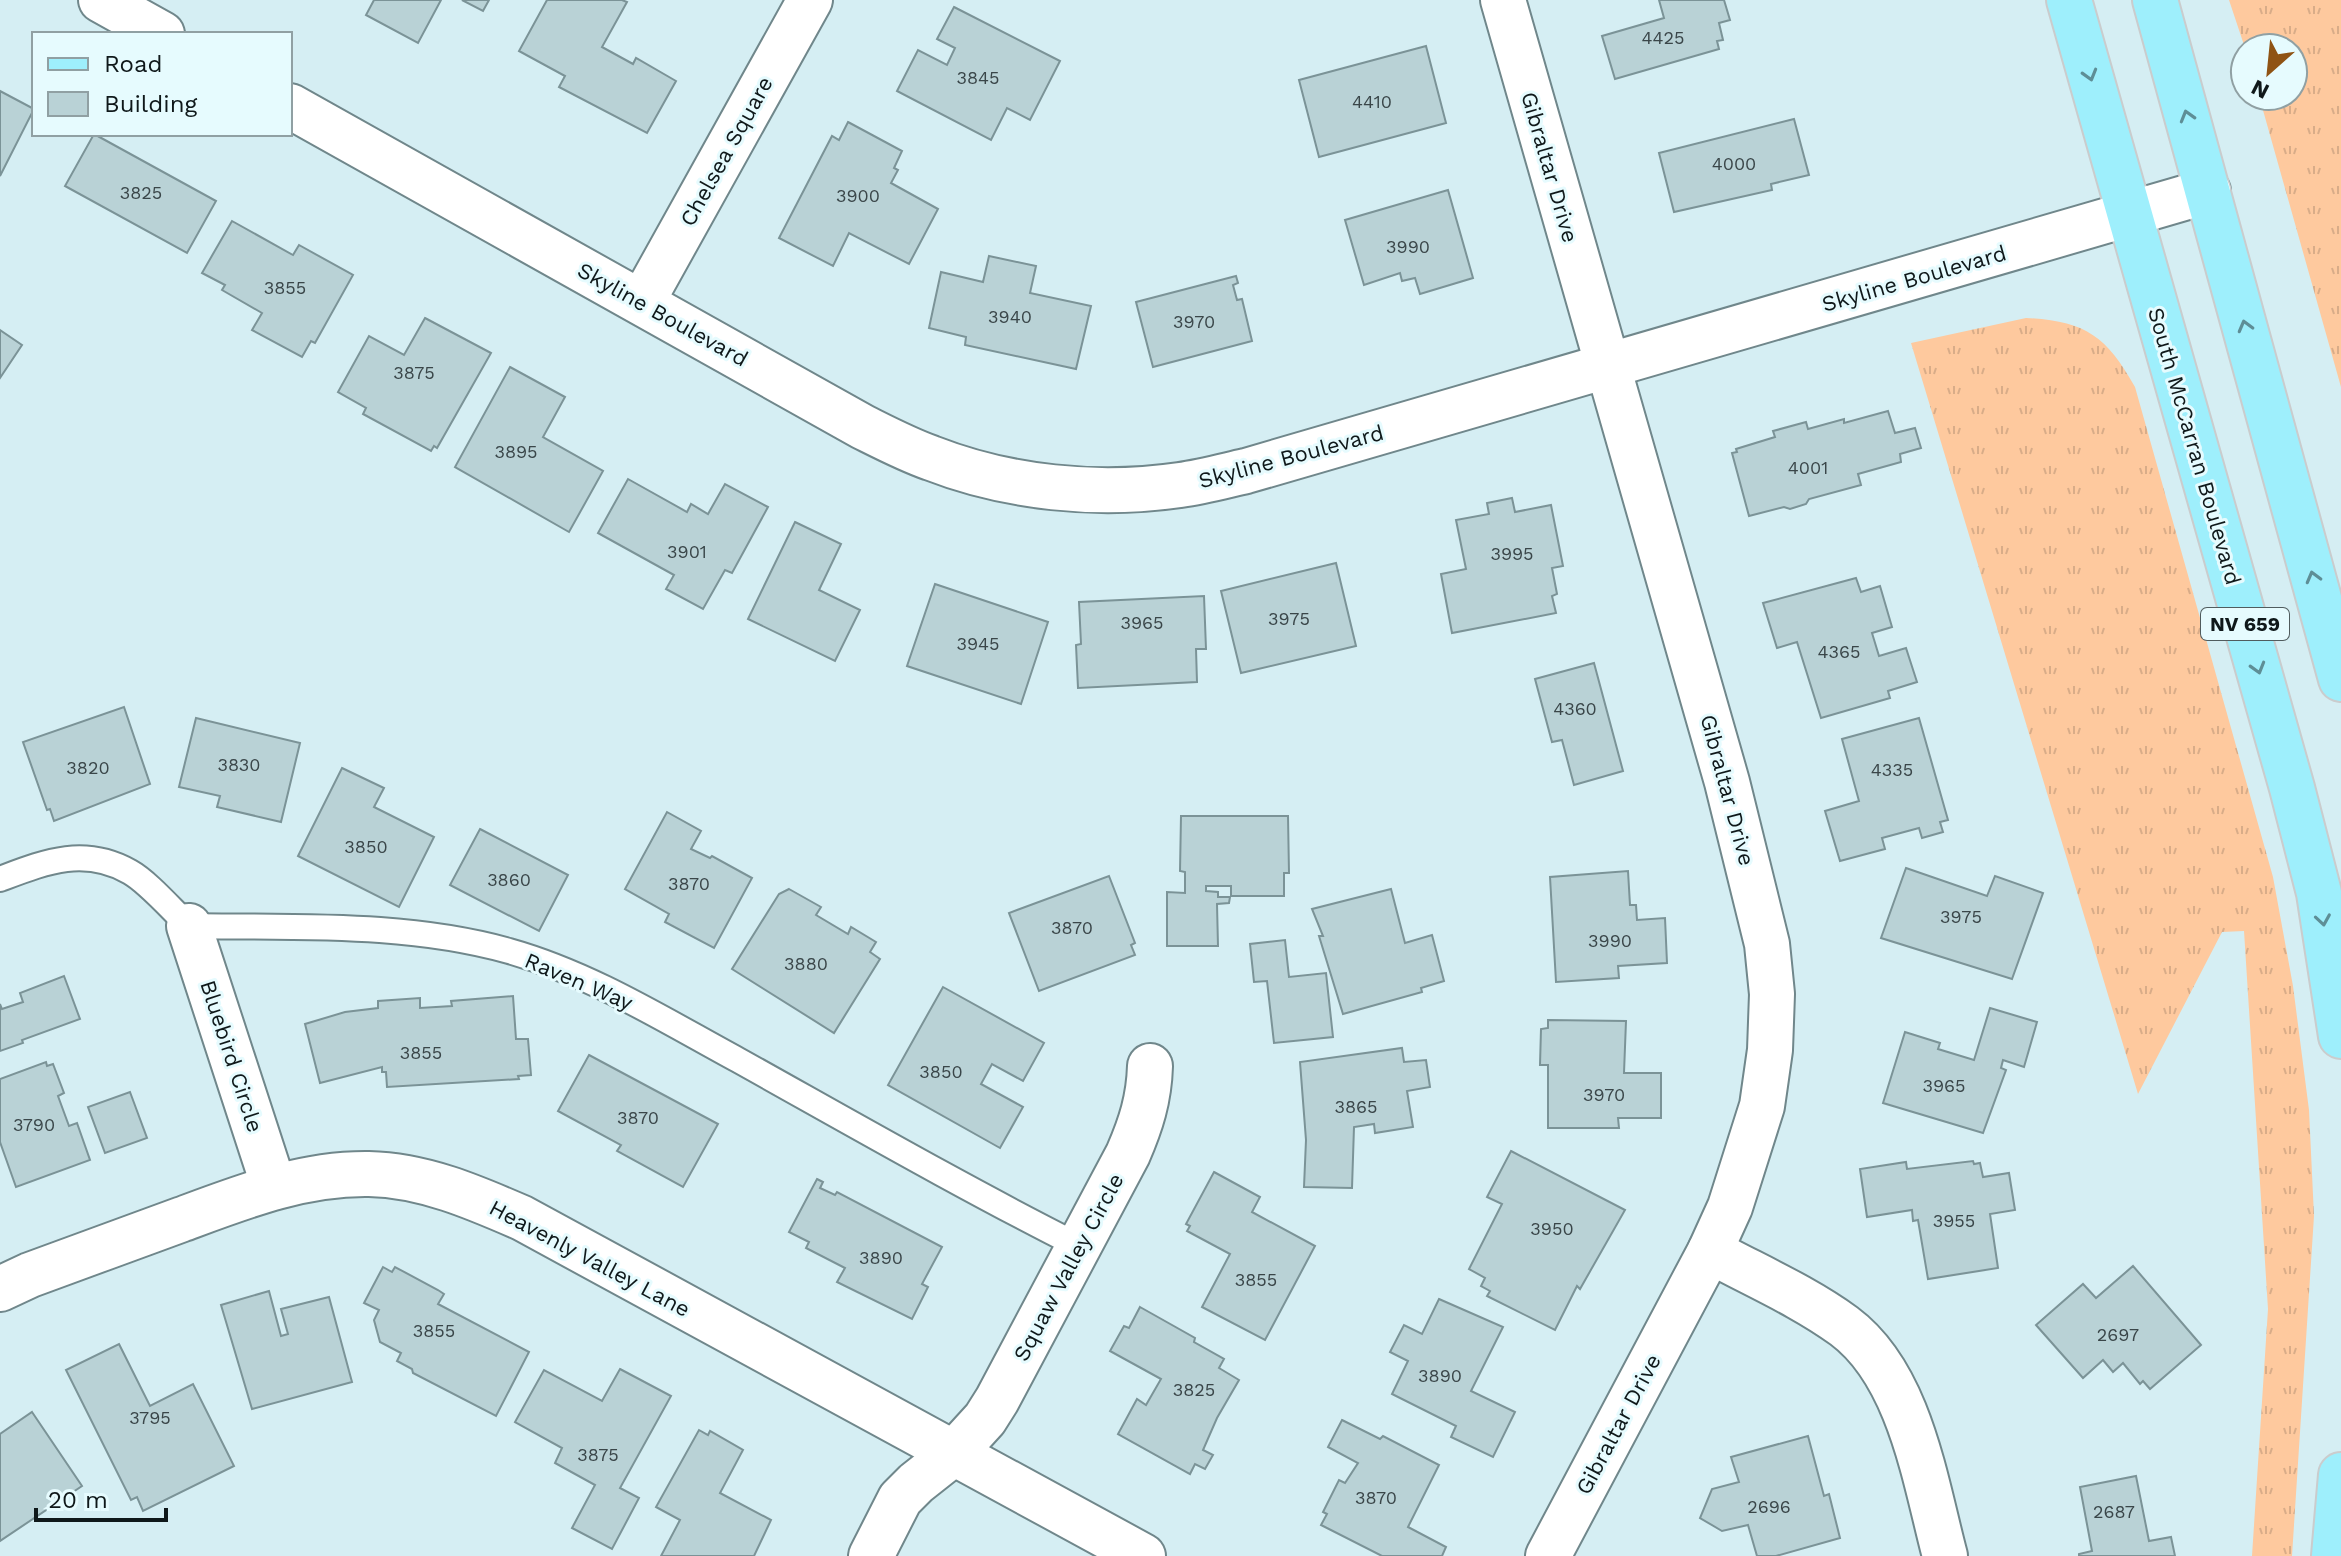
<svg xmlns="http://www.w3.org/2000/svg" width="2341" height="1556" font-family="'Work Sans',sans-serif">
  <defs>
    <pattern id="grass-tufts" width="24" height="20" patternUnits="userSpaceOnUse" patternTransform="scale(2)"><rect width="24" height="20" fill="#fec99e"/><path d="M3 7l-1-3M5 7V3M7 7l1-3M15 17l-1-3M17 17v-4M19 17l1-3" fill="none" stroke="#d8ac88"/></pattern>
  </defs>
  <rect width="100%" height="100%" fill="#d5eef3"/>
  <g fill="url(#grass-tufts)">
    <path d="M2229 0H2341V387L2259 96H2293V48H2245Z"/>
    <path d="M2026 318C2084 321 2106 335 2135 387L2273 877 2293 986 2309 1110 2314 1216 2292 1556H2252L2268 1309 2244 931 2222 932 2138 1094 1911 343Z"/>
  </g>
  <g fill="#b9d2d6" stroke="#7b9397" stroke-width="2">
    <path d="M374 0H441L418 43 366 15Z"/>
    <path d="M462 0H489L483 11Z"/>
    <path d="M547 0H622L627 2 602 47 633 64 636 58 676 81 647 133 559 87 565 76 519 51Z"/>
    <path d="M1659 0H1724L1730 20 1719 23 1723 40 1717 41 1719 49 1615 79 1602 36 1664 18Z"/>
    <path d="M954 7 1060 61 1030 120 1007 108 991 140 897 91 918 50 947 65 955 48 937 39Z"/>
    <path d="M1426 46 1446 123 1319 157 1299 80Z"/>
    <path d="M0 91 34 109 0 176Z"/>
    <path d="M1794 119 1809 175 1771 184 1772 190 1674 212 1659 153Z"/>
    <path d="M848 122 902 151 894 168 898 170 891 183 938 209 909 264 849 233 833 266 779 238 832 136 839 140Z"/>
    <path d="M94 134 216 201 187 253 65 186Z"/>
    <path d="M1448 190 1473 278 1420 294 1415 278 1402 281 1400 273 1364 285 1345 220Z"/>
    <path d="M232 221 293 255 299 245 353 275 315 343 311 341 302 357 252 330 262 313 222 290 225 285 202 273Z"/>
    <path d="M989 256 1036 266 1030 293 1091 306 1076 369 965 345 966 337 929 328 941 272 983 282Z"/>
    <path d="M1236 276 1238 283 1233 285 1237 300 1242 299 1252 341 1153 367 1136 302Z"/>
    <path d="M425 318 491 353 437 448 434 446 431 451 363 414 366 408 338 392 369 336 404 355Z"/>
    <path d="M0 330 22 345 0 378Z"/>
    <path d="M510 367 565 397 543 437 603 471 569 532 455 467Z"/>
    <path d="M1888 411 1895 433 1915 428 1921 448 1900 454 1901 462 1858 474 1861 485 1809 499 1806 504 1790 509 1784 507 1749 516 1732 453 1737 452 1736 449 1775 437 1773 431 1806 422 1808 429 1844 419V423Z"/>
    <path d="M628 479 687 512 691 504 708 514 725 484 768 507 732 573 725 570 703 609 666 589 674 575 598 533Z"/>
    <path d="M1512 498 1515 512 1551 505 1563 566 1552 568 1557 594 1552 596 1556 613 1452 633 1441 574 1466 569 1456 520 1489 514 1487 503Z"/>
    <path d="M795 522 841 544 819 590 860 610 835 661 748 619Z"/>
    <path d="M1336 563 1356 646 1241 673 1221 591Z"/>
    <path d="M1856 578 1861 592 1880 586 1892 627 1872 633 1879 656 1906 648 1917 682 1888 691 1890 698 1821 718 1797 642 1777 648 1763 603Z"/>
    <path d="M935 584 1048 622 1021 704 907 666Z"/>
    <path d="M1204 596 1206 649H1196L1197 682 1078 688 1076 645 1081 644 1079 602Z"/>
    <path d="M1594 663 1623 771 1574 785 1562 740 1552 742 1535 679Z"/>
    <path d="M124 707 150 784 54 821 50 809 47 810 23 742Z"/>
    <path d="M196 718 300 743 281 822 217 807 220 796 179 787Z"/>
    <path d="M1919 718 1948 820 1940 822 1943 832 1922 838 1919 828 1882 838 1885 849 1840 861 1825 811 1859 801 1842 739Z"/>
    <path d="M342 768 384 788 374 807 434 837 399 907 298 856Z"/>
    <path d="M667 812 701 831 691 849 710 858 712 856 752 878 714 948 665 922 669 914 625 889Z"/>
    <path d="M1181 816H1288L1289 873H1284V896H1231V886H1206V891L1218 892V897H1230L1229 903 1217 904 1218 946H1167V892L1185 893V872L1180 871Z"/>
    <path d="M480 829 568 875 539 931 450 885Z"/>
    <path d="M1906 868 1987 896 1995 876 2043 893 2012 979 1881 938Z"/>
    <path d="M1628 871 1630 905H1636L1637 920 1665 918 1667 963 1618 966 1619 978 1556 982 1550 877Z"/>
    <path d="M1109 876 1135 943 1131 945 1135 955 1039 991 1009 913Z"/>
    <path d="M789 889 821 907 816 915 848 934 851 927 876 942 870 952 880 959 834 1033 732 969 779 894Z"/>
    <path d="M1391 889 1405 943 1432 935 1444 981 1421 988 1422 992 1343 1014 1319 936H1323L1312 909Z"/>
    <path d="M1285 940 1289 977 1326 973 1333 1037 1274 1043 1267 981 1254 982 1250 944Z"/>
    <path d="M64 976 80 1019 22 1040 23 1043 0 1051V1004L2 1009 23 1002 20 993Z"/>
    <path d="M943 987 1044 1043 1023 1081 992 1064 981 1084 1023 1107 1000 1148 888 1085Z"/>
    <path d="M513 996 516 1039H528L531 1075 518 1076 519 1079 387 1087 386 1072H382V1067L320 1083 305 1024 345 1012 378 1008V1001L420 998V1008L452 1006 451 1001Z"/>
    <path d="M1990 1008 2037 1022 2024 1067 2003 1060 2001 1068 2006 1070 1983 1133 1883 1103 1905 1032 1940 1043 1938 1049 1974 1060Z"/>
    <path d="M1548 1020 1626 1021 1624 1073H1661V1118H1618L1619 1128H1548V1065H1540L1541 1029 1548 1028Z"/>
    <path d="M1402 1048 1404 1062 1426 1060 1430 1087 1407 1091 1413 1127 1375 1133 1374 1124 1354 1127 1352 1188 1304 1187 1306 1140 1300 1062Z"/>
    <path d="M589 1055 718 1124 683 1187 617 1151 621 1145 558 1111Z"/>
    <path d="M46 1062 47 1066 53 1064 64 1093 58 1096 69 1126 77 1123 90 1160 16 1187 0 1142V1079Z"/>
    <path d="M130 1092 147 1138 105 1153 88 1107Z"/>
    <path d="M1511 1151 1625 1210 1580 1289 1577 1286 1555 1330 1487 1296 1490 1291 1481 1286 1485 1278 1469 1269 1502 1204 1487 1197Z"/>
    <path d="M1973 1161 1974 1164 1980 1163 1983 1177 2009 1173 2015 1210 1990 1214 1998 1268 1928 1279 1918 1220 1913 1221 1912 1210 1867 1217 1860 1169 1906 1162 1907 1169Z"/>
    <path d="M1214 1172 1260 1197 1252 1212 1315 1246 1265 1340 1202 1307 1230 1254 1187 1231 1190 1226 1186 1224Z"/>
    <path d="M817 1179 823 1182 820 1188 835 1195 837 1192 942 1247 922 1284 928 1287 912 1319 837 1282 845 1268 806 1248 809 1242 789 1232Z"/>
    <path d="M2133 1266 2201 1345 2150 1389 2143 1381 2140 1384 2123 1363 2113 1372 2103 1360 2083 1378 2036 1325 2083 1284 2096 1298Z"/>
    <path d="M383 1267 392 1272 395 1267 438 1290 444 1294 438 1304 529 1352 496 1416 413 1373 412 1369 397 1361 401 1353 380 1342 374 1320 379 1310 364 1303Z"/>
    <path d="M269 1291 281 1336 288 1334 281 1309 329 1297 352 1382 252 1409 221 1305Z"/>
    <path d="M1439 1299 1503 1327 1471 1391 1515 1412 1493 1457 1451 1437 1456 1426 1392 1394 1408 1361 1390 1352 1404 1325 1422 1334Z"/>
    <path d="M1140 1307 1195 1338 1194 1342 1224 1359 1219 1368 1239 1380 1217 1418 1203 1450 1213 1455 1205 1469 1195 1464 1190 1474 1118 1434 1137 1399 1146 1405 1161 1379 1110 1351 1124 1326 1129 1328Z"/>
    <path d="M119 1344 150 1406 193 1384 234 1466 143 1511 137 1497 131 1500 66 1370Z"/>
    <path d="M620 1369 671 1396 620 1488 639 1498 612 1549 572 1528 595 1485 555 1463 562 1448 515 1422 544 1370 602 1401Z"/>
    <path d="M32 1412 82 1486 0 1541V1434Z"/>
    <path d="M1342 1420 1380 1439 1383 1436 1439 1465 1408 1527 1446 1547 1442 1556H1382L1321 1525 1327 1514 1323 1512 1339 1480 1345 1483 1358 1463 1328 1447Z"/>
    <path d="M699 1430 708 1435 710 1431 743 1450 720 1493 771 1520 754 1556H661L680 1520 656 1507Z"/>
    <path d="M1808 1436 1824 1496 1829 1494 1840 1538 1776 1556H1757L1748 1525 1722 1531 1700 1518 1712 1489 1739 1482 1731 1457Z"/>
    <path d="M2136 1476 2149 1541 2171 1537 2175 1556H2079V1554L2092 1551 2080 1487Z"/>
  </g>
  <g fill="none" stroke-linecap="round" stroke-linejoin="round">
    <defs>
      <path id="service" d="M0 879C45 862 84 846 130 872 148 882 173 911 189 926 296 928 405 922 509 951 591 974 664 1020 738 1060 851 1123 964 1188 1079 1246"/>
      <g id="minor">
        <path d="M1503 0 1727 782 1767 944 1772 994 1770 1050 1762 1106 1730 1207 1710 1251 1548 1556"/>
        <path d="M642 302 810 0"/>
        <path d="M189 926 274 1187"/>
        <path d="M1710 1251C1754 1275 1803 1296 1844 1326 1910 1375 1925 1481 1945 1556"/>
        <path d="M0 1289 30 1275C80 1257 130 1238 180 1220 242 1197 302 1173 369 1174 423 1175 474 1197 522 1218L1143 1556"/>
        <path d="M871 1556 900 1499 916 1483 954 1453 985 1419 997 1400 1128 1154C1141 1124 1149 1099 1150 1066"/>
      </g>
      <g id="tertiary">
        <path d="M101 0 162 34"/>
        <path d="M290 106 863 427C885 438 908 450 931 458 1008 488 1097 497 1180 485 1202 482 1224 476 1246 471L2208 191"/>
      </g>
      <g id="primary">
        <path d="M2069 0 2292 788 2319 893 2341 1036"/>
        <path d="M2155 0 2341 679"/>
        <path d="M2334 1556 2341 1475"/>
      </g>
    </defs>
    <use href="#service" stroke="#70878b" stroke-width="28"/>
    <use href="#minor" stroke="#70878b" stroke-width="48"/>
    <use href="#tertiary" stroke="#70878b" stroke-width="48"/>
    <use href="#primary" stroke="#cacccd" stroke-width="48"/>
    <use href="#service" stroke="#fff" stroke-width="24"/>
    <use href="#minor" stroke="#fff" stroke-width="44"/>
    <use href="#tertiary" stroke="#fff" stroke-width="44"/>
    <use href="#primary" stroke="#9eeffc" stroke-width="44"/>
  </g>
  <defs><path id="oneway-chevron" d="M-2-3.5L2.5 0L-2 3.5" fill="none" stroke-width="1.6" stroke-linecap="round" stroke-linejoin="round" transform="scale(2)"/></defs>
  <g stroke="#5e8e96">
    <use href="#oneway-chevron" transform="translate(2090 75) rotate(74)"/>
    <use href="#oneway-chevron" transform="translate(2187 116) rotate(-106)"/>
    <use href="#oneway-chevron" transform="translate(2245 326) rotate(-105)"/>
    <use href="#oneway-chevron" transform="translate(2313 577) rotate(-105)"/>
    <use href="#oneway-chevron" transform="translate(2258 668) rotate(74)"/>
    <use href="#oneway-chevron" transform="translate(2323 920) rotate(81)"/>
  </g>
  <g text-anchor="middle" stroke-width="6" stroke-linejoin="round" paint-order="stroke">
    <g font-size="18" fill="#3a4649">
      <text x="1663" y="44">4425</text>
      <text x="978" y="84">3845</text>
      <text x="1372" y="108">4410</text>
      <text x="1734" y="170">4000</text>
      <text x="141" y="199">3825</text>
      <text x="858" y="202">3900</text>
      <text x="1408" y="253">3990</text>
      <text x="285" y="294">3855</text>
      <text x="1010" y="323">3940</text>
      <text x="1194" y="328">3970</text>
      <text x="414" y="379">3875</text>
      <text x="516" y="458">3895</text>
      <text x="1808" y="474">4001</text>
      <text x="687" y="558">3901</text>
      <text x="1512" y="560">3995</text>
      <text x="1289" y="625">3975</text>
      <text x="1142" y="629">3965</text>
      <text x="978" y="650">3945</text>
      <text x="1839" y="658">4365</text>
      <text x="1575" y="715">4360</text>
      <text x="239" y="771">3830</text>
      <text x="88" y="774">3820</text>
      <text x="1892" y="776">4335</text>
      <text x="366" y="853">3850</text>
      <text x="509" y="886">3860</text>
      <text x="689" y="890">3870</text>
      <text x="1961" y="923">3975</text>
      <text x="1072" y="934">3870</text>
      <text x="1610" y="947">3990</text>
      <text x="806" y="970">3880</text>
      <text x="421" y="1059">3855</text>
      <text x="941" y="1078">3850</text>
      <text x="1944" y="1092">3965</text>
      <text x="1604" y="1101">3970</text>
      <text x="1356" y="1113">3865</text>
      <text x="638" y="1124">3870</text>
      <text x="34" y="1131">3790</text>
      <text x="1954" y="1227">3955</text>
      <text x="1552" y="1235">3950</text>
      <text x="881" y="1264">3890</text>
      <text x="1256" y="1286">3855</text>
      <text x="434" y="1337">3855</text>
      <text x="2118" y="1341">2697</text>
      <text x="1440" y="1382">3890</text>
      <text x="1194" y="1396">3825</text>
      <text x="150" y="1424">3795</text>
      <text x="598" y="1461">3875</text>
      <text x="1376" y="1504">3870</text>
      <text x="1769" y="1513">2696</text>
      <text x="2114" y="1518">2687</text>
    </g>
    <rect fill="#e6fbfe" stroke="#505c5e" stroke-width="2" x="2201" y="608" width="88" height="32" rx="6"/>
    <g font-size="20" font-weight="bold" fill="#0f181a">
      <text x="2245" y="631">NV 659</text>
    </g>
    <g font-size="22" fill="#0f181a" stroke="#e6fbfe">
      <text transform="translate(726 151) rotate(-61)" y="8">Chelsea Square</text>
      <text transform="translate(1550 167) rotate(74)" y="8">Gibraltar Drive</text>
      <text transform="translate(1914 278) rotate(-16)" y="8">Skyline Boulevard</text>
      <text transform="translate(663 314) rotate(29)" y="8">Skyline Boulevard</text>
      <text transform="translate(2195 446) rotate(74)" y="8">South McCarran Boulevard</text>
      <text transform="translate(1291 456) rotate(-15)" y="8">Skyline Boulevard</text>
      <text transform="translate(1728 790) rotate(75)" y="8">Gibraltar Drive</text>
      <text transform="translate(579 981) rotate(23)" y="8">Raven Way</text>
      <text transform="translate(232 1056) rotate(72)" y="8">Bluebird Circle</text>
      <text transform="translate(590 1258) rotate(28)" y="8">Heavenly Valley Lane</text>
      <text transform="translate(1068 1267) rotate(-62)" y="8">Squaw Valley Circle</text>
      <text transform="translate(1618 1424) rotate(-62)" y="8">Gibraltar Drive</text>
    </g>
  </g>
  <rect x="32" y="32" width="260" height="104" fill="#e6fbfe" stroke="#90a0a3" stroke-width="2"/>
  <rect x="48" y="58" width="40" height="12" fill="#9eeffc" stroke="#90a0a3" stroke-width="2"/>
  <text x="104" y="72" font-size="24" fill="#0f181a">Road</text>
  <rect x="48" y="92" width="40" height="24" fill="#b9d2d6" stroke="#90a0a3" stroke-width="2"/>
  <text x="104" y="112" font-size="24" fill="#0f181a">Building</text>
  <g transform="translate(2269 72) rotate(207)"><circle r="38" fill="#e6fbfe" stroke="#90a0a3" stroke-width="2"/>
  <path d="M0-6L14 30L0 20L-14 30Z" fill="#8f5314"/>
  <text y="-12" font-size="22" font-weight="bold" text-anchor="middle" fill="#0f181a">N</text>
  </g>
  <path d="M36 1508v12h130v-12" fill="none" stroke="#0f181a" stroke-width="4"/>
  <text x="48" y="1508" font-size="24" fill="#0f181a" stroke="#e6fbfe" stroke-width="6" paint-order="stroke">20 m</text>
</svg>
